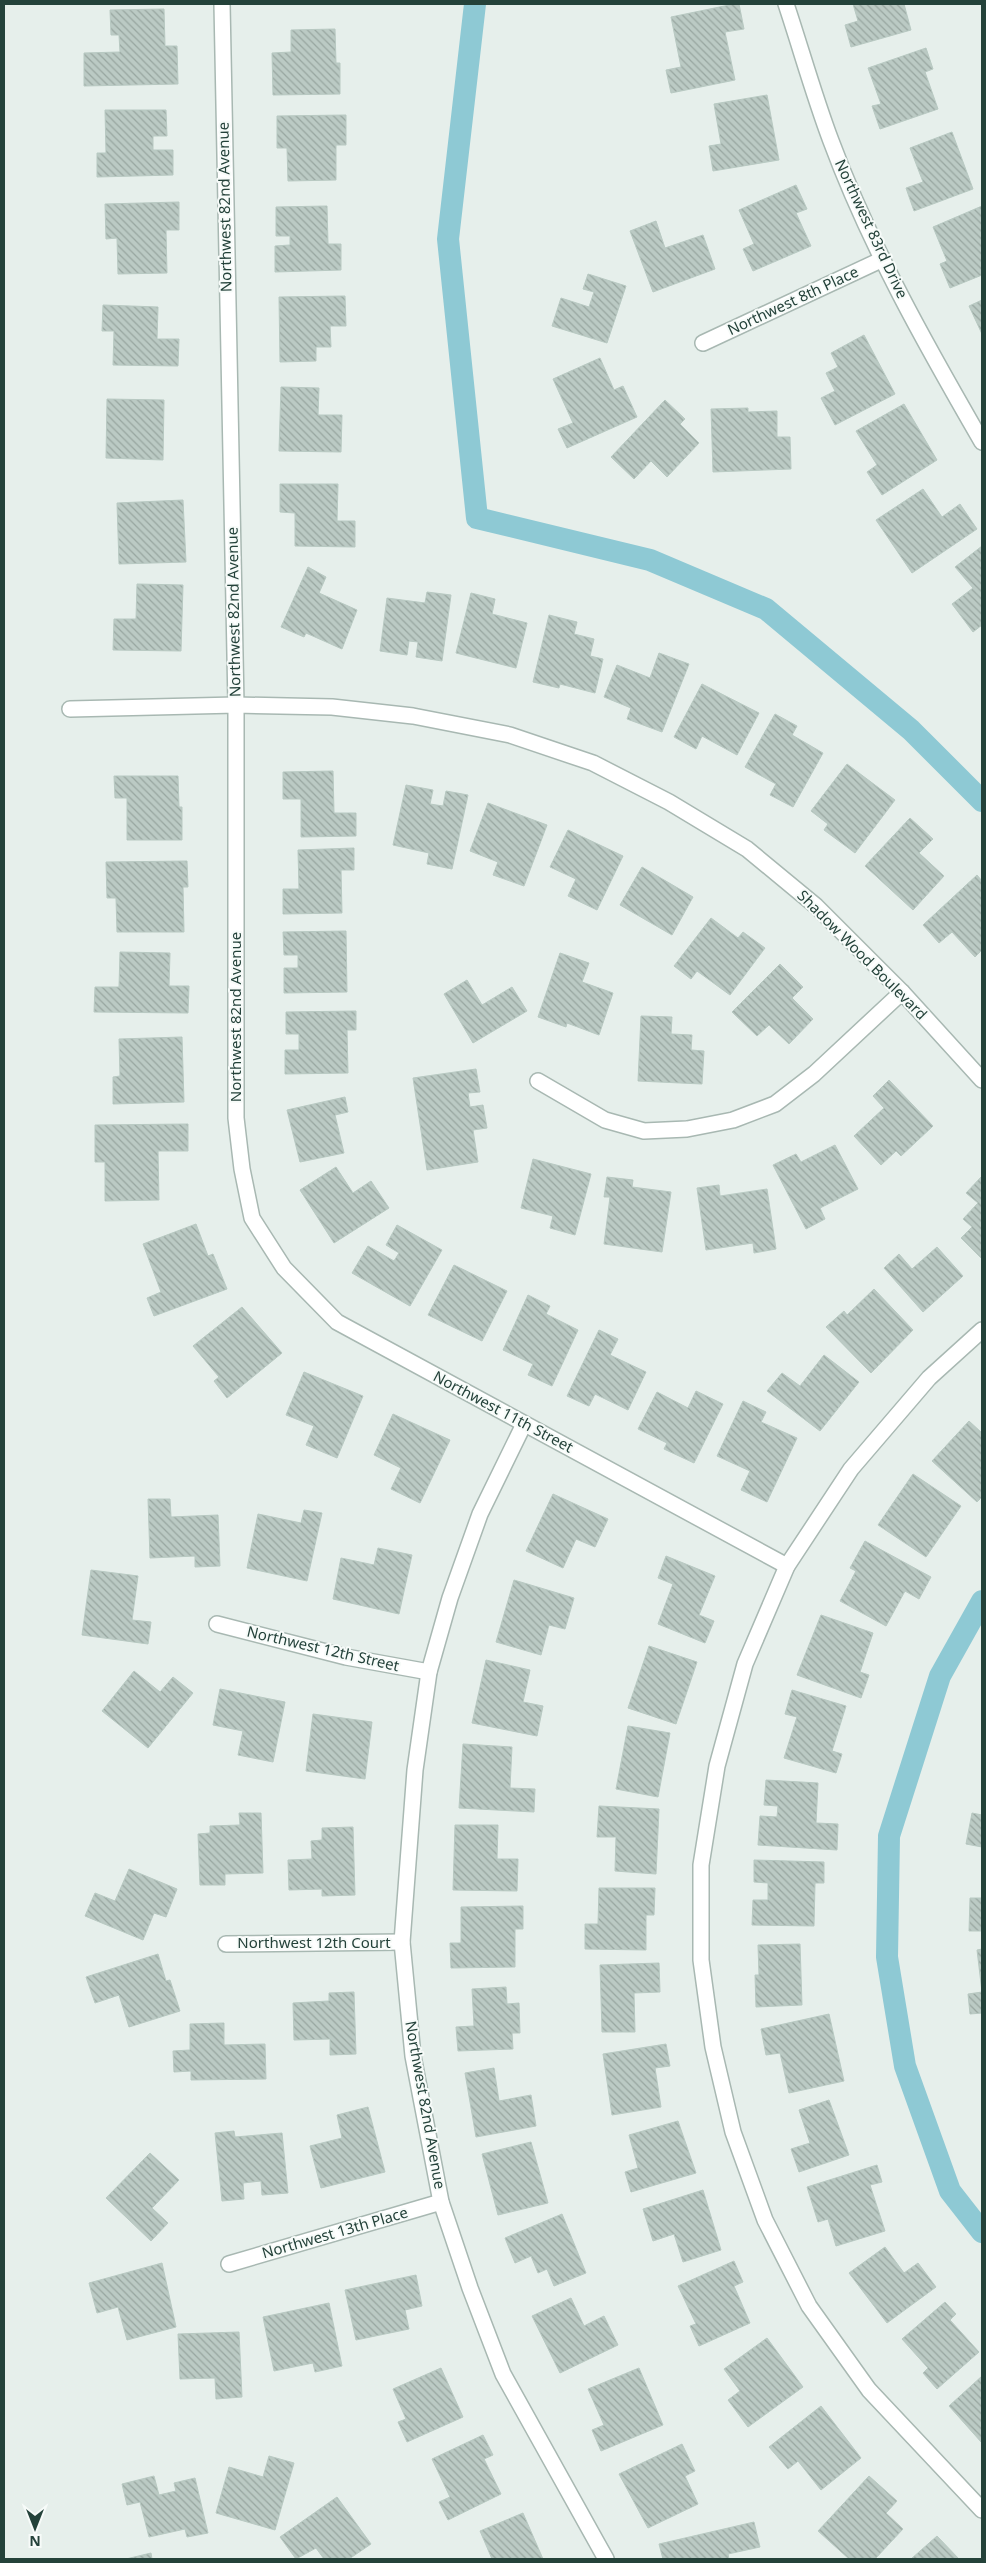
<svg xmlns="http://www.w3.org/2000/svg" width="986" height="2563" font-family="'Noto Sans',sans-serif">
  <defs>
    <pattern id="building-back-hatch" width="6" height="6" patternUnits="userSpaceOnUse" patternTransform="scale(1.25)"><rect width="6" height="6" fill="#bbcac4"/><path d="M-1 5l2 2M0 0l6 6M5-1l2 2" fill="none" stroke="#98a6a0"/></pattern>
  </defs>
  <rect width="100%" height="100%" fill="#e6efeb"/>
  <g fill="none" stroke-linecap="round" stroke-linejoin="round">
    <g stroke="#8ec9d4" stroke-width="22">
      <path d="M475 4 448 239 477 518 650 560 766 609 911 730 982 801"/>
      <path d="M982 1601 940 1676 889 1836 887 1957 905 2066 950 2191 982 2232"/>
    </g>
  </g>
  <g fill="url(#building-back-hatch)" stroke="#b8c9c2">
    <path d="M734 4H739L744 29 725 32 735 80 671 93 666 70 681 67 671 17Z"/>
    <path d="M853 4H904L911 30 851 47 845 25 858 21Z"/>
    <path d="M164 9 165 46H177L178 84 84 86V53L120 52 119 35H111L110 10Z"/>
    <path d="M335 29 336 63H340V94L273 95 272 53 291 52V30Z"/>
    <path d="M926 48 933 69 925 72 938 109 880 129 872 106 881 104 868 68Z"/>
    <path d="M767 95 779 160 713 171 709 146 721 144 714 104Z"/>
    <path d="M105 110H166L167 136H153V150H173V175L97 177V153H106Z"/>
    <path d="M346 115V145H336V180L288 181 287 148H277V116Z"/>
    <path d="M952 132 973 189 914 211 906 188 923 182 910 148Z"/>
    <path d="M796 185 807 209 796 213 811 246 753 271 743 249 754 244 739 210Z"/>
    <path d="M179 202V230H166L167 273 118 274 117 238 106 239 105 204Z"/>
    <path d="M327 206 328 244H341V270L275 272V246L290 245V236H276V207Z"/>
    <path d="M982 206V275L950 288 940 264 947 261 933 227Z"/>
    <path d="M656 221 665 248 703 235 715 269 653 292 630 231Z"/>
    <path d="M588 274 626 286 607 343 552 326 561 298 589 307 594 292 583 289Z"/>
    <path d="M345 296 346 326H330L331 347H316V361L280 362 279 297Z"/>
    <path d="M982 300V334L969 306Z"/>
    <path d="M103 305 158 307 157 339H179L178 366 113 365 114 331H102Z"/>
    <path d="M864 335 895 394 835 425 821 398 835 391 826 373 838 367 831 353Z"/>
    <path d="M600 358 614 390 623 386 637 417 567 448 558 429 573 423 553 379Z"/>
    <path d="M281 387 319 388 318 415H342L341 452 279 451Z"/>
    <path d="M107 399 164 400 163 460 106 458Z"/>
    <path d="M665 400 685 419 680 424 699 443 667 477 651 461 634 479 611 457Z"/>
    <path d="M904 404 937 460 882 495 867 472 877 465 856 431Z"/>
    <path d="M748 408V412L777 411V437H790L791 469 713 472 711 409Z"/>
    <path d="M280 484H338L337 521H355V547L295 546V513L280 512Z"/>
    <path d="M923 489 942 517 960 504 977 529 912 573 876 520Z"/>
    <path d="M183 500 186 562 119 564 117 503Z"/>
    <path d="M982 546V625L973 632 952 604 973 588 955 567Z"/>
    <path d="M308 567 326 577 319 593 357 610 342 649 306 633 304 637 281 627Z"/>
    <path d="M137 584 183 585 181 651 113 650 114 619H136Z"/>
    <path d="M427 592 451 595 442 661 416 657 418 642 409 641 407 655 380 651 387 598 425 603Z"/>
    <path d="M471 593 495 599 492 614 527 623 516 668 456 653Z"/>
    <path d="M549 615 577 622 574 634 594 639 590 656 603 659 595 693 560 684 559 688 533 682Z"/>
    <path d="M659 653 689 664 662 732 627 719 631 708 604 697 617 665 650 678Z"/>
    <path d="M702 684 759 713 737 755 702 736 696 749 674 737Z"/>
    <path d="M775 714 797 726 792 735 823 753 793 807 770 795 776 784 745 767Z"/>
    <path d="M847 764 895 800 855 853 824 830 828 824 811 811Z"/>
    <path d="M333 771 334 813H356V836L301 837V799H283V772Z"/>
    <path d="M114 776H178L179 807H182V840H127V798H115Z"/>
    <path d="M406 785 433 790 430 804 443 806 446 791 468 795 452 869 427 864 429 853 393 845Z"/>
    <path d="M488 803 547 825 524 886 493 875 498 862 470 851Z"/>
    <path d="M910 818 933 839 919 853 944 876 913 910 865 866Z"/>
    <path d="M568 830 623 856 597 910 568 896 576 879 550 867Z"/>
    <path d="M354 848V870H341L342 913 283 914V889H299L298 850Z"/>
    <path d="M187 861 188 887H183L184 932H117L116 898H107L106 862Z"/>
    <path d="M642 867 693 897 672 935 620 905Z"/>
    <path d="M977 875 982 881V950L975 957 952 932 939 943 923 925Z"/>
    <path d="M711 918 738 938 743 932 765 948 730 995 697 971 691 979 674 966Z"/>
    <path d="M346 931 347 992 284 993V968H298V955H284L283 932Z"/>
    <path d="M120 952 170 953 169 986H189L188 1013 94 1012 95 987H119Z"/>
    <path d="M560 953 589 963 582 982 613 993 599 1035 567 1023 566 1027 538 1017Z"/>
    <path d="M780 964 803 987 792 998 813 1019 789 1044 769 1025 757 1036 732 1012Z"/>
    <path d="M467 980 482 1005 512 987 527 1011 473 1043 444 994Z"/>
    <path d="M356 1011V1030H347L348 1073 285 1074V1050H299V1034H286V1012Z"/>
    <path d="M641 1016 672 1017 671 1034 692 1035 691 1050 704 1051 702 1084 638 1081Z"/>
    <path d="M182 1037 184 1102 113 1104V1077L120 1076 119 1039Z"/>
    <path d="M476 1069 480 1092 468 1093 470 1107 483 1105 487 1128 473 1130 478 1162 427 1170 413 1078Z"/>
    <path d="M889 1080 933 1126 901 1156 896 1151 881 1165 854 1136 884 1108 873 1096Z"/>
    <path d="M345 1097 348 1112 335 1115 344 1153 300 1162 287 1110Z"/>
    <path d="M188 1124V1151H158L159 1200 105 1201V1162H95V1125Z"/>
    <path d="M835 1145 858 1189 820 1208 825 1219 806 1229 773 1165 796 1154 801 1162Z"/>
    <path d="M533 1159 591 1174 575 1235 550 1228 553 1216 521 1208Z"/>
    <path d="M336 1167 353 1193 371 1181 389 1208 334 1243 300 1190Z"/>
    <path d="M982 1176V1259L961 1238 972 1227 963 1219 978 1203 966 1193Z"/>
    <path d="M607 1177 633 1180 632 1187 671 1192 662 1252 604 1244 610 1197H604Z"/>
    <path d="M719 1185 720 1196 767 1189 776 1249 754 1253 753 1243 706 1250 697 1188Z"/>
    <path d="M196 1224 208 1256 213 1254 227 1289 154 1316 147 1298 161 1292 143 1244Z"/>
    <path d="M397 1225 442 1250 410 1306 352 1273 368 1246 394 1261 399 1253 386 1245Z"/>
    <path d="M937 1247 963 1276 923 1312 884 1268 899 1254 912 1269Z"/>
    <path d="M454 1265 507 1291 482 1341 428 1315Z"/>
    <path d="M874 1289 913 1330 871 1373 826 1327 844 1311 847 1315Z"/>
    <path d="M528 1295 550 1306 546 1314 578 1330 552 1386 528 1375 533 1364 503 1350Z"/>
    <path d="M242 1307 282 1353 227 1398 214 1381 219 1377 193 1346Z"/>
    <path d="M599 1330 618 1339 610 1355 646 1372 628 1410 595 1394 589 1406 567 1396Z"/>
    <path d="M824 1355 859 1382 820 1431 767 1391 782 1373 800 1386Z"/>
    <path d="M304 1372 363 1396 337 1458 306 1445 314 1426 286 1415Z"/>
    <path d="M696 1391 723 1404 694 1463 664 1449 667 1443 638 1429 657 1392 688 1408Z"/>
    <path d="M743 1401 766 1412 761 1422 797 1438 767 1502 741 1490 750 1471 717 1456Z"/>
    <path d="M393 1414 450 1440 420 1503 391 1489 401 1468 374 1455Z"/>
    <path d="M969 1421 982 1433V1497L977 1502 932 1461Z"/>
    <path d="M913 1474 961 1506 926 1557 878 1525Z"/>
    <path d="M553 1494 608 1519 595 1547 576 1539 563 1568 526 1551Z"/>
    <path d="M148 1499H170L171 1517 218 1515 220 1566 195 1567V1556L150 1558Z"/>
    <path d="M304 1510 322 1513 307 1581 247 1568 258 1514 301 1523Z"/>
    <path d="M865 1541 931 1577 919 1599 905 1591 886 1626 840 1601 856 1571 850 1568Z"/>
    <path d="M378 1548 412 1555 399 1614 333 1599 341 1558 374 1565Z"/>
    <path d="M666 1556 715 1576 699 1615 714 1621 705 1643 658 1624 673 1584 658 1578Z"/>
    <path d="M91 1570 138 1576 132 1620 151 1622 148 1644 82 1635Z"/>
    <path d="M514 1580 574 1598 565 1629 549 1625 541 1655 496 1642Z"/>
    <path d="M821 1615 873 1633 860 1672 869 1675 861 1698 797 1675Z"/>
    <path d="M649 1646 697 1662 676 1724 628 1708Z"/>
    <path d="M486 1660 530 1670 523 1702 543 1706 537 1736 472 1723Z"/>
    <path d="M134 1671 160 1692 173 1677 193 1693 148 1748 102 1711Z"/>
    <path d="M220 1689 285 1702 273 1762 238 1755 243 1731 213 1725Z"/>
    <path d="M792 1690 846 1706 832 1751 842 1754 836 1773 784 1758 797 1717 785 1714Z"/>
    <path d="M313 1714 372 1722 365 1779 306 1771Z"/>
    <path d="M628 1726 670 1733 658 1797 616 1789Z"/>
    <path d="M463 1744 512 1747 510 1788 535 1789 534 1812 459 1808Z"/>
    <path d="M766 1780 818 1783 816 1823 838 1824 837 1850 758 1845 760 1816 777 1817 778 1806 764 1805Z"/>
    <path d="M599 1806 659 1809 656 1874 615 1871 616 1837H597Z"/>
    <path d="M239 1813H261L263 1873 225 1874V1885H200L198 1834 210 1833V1826L240 1825Z"/>
    <path d="M972 1813 982 1815V1847L966 1844Z"/>
    <path d="M455 1825H498L497 1859H518L517 1891 453 1890Z"/>
    <path d="M353 1827 355 1895 322 1896V1889L289 1890 288 1860 312 1859 311 1841 322 1840V1828Z"/>
    <path d="M754 1860 824 1862V1883H815L814 1926 752 1925 753 1900H768V1883L754 1882Z"/>
    <path d="M129 1869 177 1889 166 1917 154 1913 143 1940 85 1916 95 1893 115 1901Z"/>
    <path d="M599 1888H655L654 1915H646V1950L585 1949V1924H598Z"/>
    <path d="M970 1898H982V1931H969Z"/>
    <path d="M523 1906V1929H515V1967L451 1968 450 1943H461V1907Z"/>
    <path d="M800 1944 802 2005 756 2007 755 1975H759L758 1945Z"/>
    <path d="M982 1949V2013L970 2014 968 1994 982 1992 977 1950Z"/>
    <path d="M158 1954 166 1981 170 1980 180 2011 129 2027 119 1995 95 2003 86 1977Z"/>
    <path d="M659 1963 660 1992 634 1993 635 2032H602L600 1965Z"/>
    <path d="M506 1987 507 2004 519 2003 520 2033H512L513 2049 458 2051 456 2027 474 2026 472 1989Z"/>
    <path d="M354 1992 356 2054 330 2055V2039L294 2040 293 2003 329 2001V1993Z"/>
    <path d="M829 2014 844 2081 789 2093 780 2053 766 2055 761 2029Z"/>
    <path d="M224 2023V2045L265 2044 266 2079 191 2080V2071L174 2072 173 2051 190 2050V2024Z"/>
    <path d="M666 2044 670 2066 655 2068 661 2107 612 2115 603 2054Z"/>
    <path d="M494 2068 499 2101 531 2095 536 2126 476 2137 465 2073Z"/>
    <path d="M829 2100 849 2155 799 2172 791 2149 810 2143 799 2110Z"/>
    <path d="M368 2107 385 2172 321 2188 310 2146 342 2138 337 2115Z"/>
    <path d="M678 2121 696 2173 631 2192 625 2172 638 2168 629 2135Z"/>
    <path d="M234 2131 235 2137 282 2133 288 2193 262 2195 261 2181 243 2183 244 2199 222 2201 215 2133Z"/>
    <path d="M531 2142 548 2203 498 2215 482 2154Z"/>
    <path d="M150 2153 179 2180 152 2208 168 2223 151 2241 106 2198Z"/>
    <path d="M877 2165 882 2182 870 2185 885 2231 836 2246 828 2219 818 2222 807 2187Z"/>
    <path d="M703 2190 721 2250 683 2262 674 2234 653 2241 643 2209Z"/>
    <path d="M562 2214 586 2273 554 2286 547 2269 538 2273 531 2256 515 2263 505 2238Z"/>
    <path d="M885 2247 904 2273 918 2263 936 2287 887 2323 849 2273Z"/>
    <path d="M734 2261 743 2282 734 2286 750 2323 699 2346 690 2326 696 2324 678 2286Z"/>
    <path d="M162 2263 176 2327 127 2340 118 2307 97 2313 89 2283Z"/>
    <path d="M416 2275 422 2306 405 2310 409 2329 356 2340 345 2290Z"/>
    <path d="M571 2298 584 2326 604 2316 618 2345 560 2373 532 2316Z"/>
    <path d="M945 2302 956 2314 950 2320 979 2352 937 2389 923 2373 928 2368 902 2339Z"/>
    <path d="M329 2303 342 2366 315 2372 313 2363 274 2371 263 2317Z"/>
    <path d="M239 2332 242 2397 216 2399 215 2378 180 2379 178 2334Z"/>
    <path d="M767 2338 803 2387 748 2427 728 2400 740 2391 724 2369Z"/>
    <path d="M441 2368 463 2417 407 2442 398 2422 406 2419 393 2389Z"/>
    <path d="M639 2368 663 2425 601 2451 592 2430 604 2425 588 2389Z"/>
    <path d="M982 2376V2443L949 2406Z"/>
    <path d="M821 2406 861 2458 821 2490 798 2461 788 2469 769 2447Z"/>
    <path d="M483 2435 493 2455 484 2459 501 2494 448 2520 439 2502 450 2497 432 2459Z"/>
    <path d="M682 2444 695 2471 685 2476 698 2504 648 2528 619 2474Z"/>
    <path d="M269 2456 294 2463 275 2530 216 2513 229 2467 263 2477Z"/>
    <path d="M154 2476 159 2495 176 2491 174 2483 195 2478 208 2533 187 2537 185 2529 149 2537 140 2502 127 2505 122 2484Z"/>
    <path d="M869 2476 897 2501 886 2513 903 2529 875 2559H849L818 2531Z"/>
    <path d="M337 2497 371 2544 349 2559H324L316 2548 296 2559 280 2537Z"/>
    <path d="M523 2513 543 2559H492L480 2531Z"/>
    <path d="M754 2522 760 2547 728 2554 729 2559H663L659 2544Z"/>
    <path d="M937 2536 959 2559H911Z"/>
    <path d="M151 2553 152 2559H126Z"/>
  </g>
  <g fill="none" stroke-linecap="round" stroke-linejoin="round">
    <defs>
      <g id="street">
        <path d="M222 4 236 705V1118L242 1169 252 1218 284 1268 337 1322 787 1566"/>
        <path d="M786 4C801 49 814 96 831 141 870 246 926 345 982 442"/>
        <path d="M703 343 883 259"/>
        <path d="M70 709 236 705 332 707 413 716 510 735 593 763 669 802 747 849 816 906 902 992 982 1080"/>
        <path d="M538 1081 605 1120 644 1131 687 1129 733 1120 775 1104 814 1074 902 992"/>
        <path d="M982 1330 929 1378 851 1469 787 1566 745 1664 717 1766 701 1865V1960L713 2047 733 2132 765 2220 809 2306 869 2390 982 2510"/>
        <path d="M524 1424 480 1514 450 1598 429 1672 415 1770 402 1942 413 2056 441 2202 470 2288 503 2374 606 2559"/>
        <path d="M217 1624 346 1657 429 1672"/>
        <path d="M226 1944 402 1942"/>
        <path d="M229 2264 441 2202"/>
      </g>
    </defs>
    <use href="#street" stroke="#a8b8b2" stroke-width="18"/>
    <use href="#street" stroke="#fff" stroke-width="15"/>
  </g>
  <g text-anchor="middle" stroke-width="4" stroke-linejoin="round" paint-order="stroke">
    <g font-size="15" fill="#24423a" stroke="#f7fbf9">
      <text transform="translate(225 207) rotate(-91)" y="5">Northwest 82nd Avenue</text>
      <text transform="translate(871 229) rotate(65)" y="5">Northwest 83rd Drive</text>
      <text transform="translate(793 301) rotate(-25)" y="5">Northwest 8th Place</text>
      <text transform="translate(234 612) rotate(-91)" y="5">Northwest 82nd Avenue</text>
      <text transform="translate(862 955) rotate(45)" y="5">Shadow Wood Boulevard</text>
      <text transform="translate(236 1017) rotate(-90)" y="5">Northwest 82nd Avenue</text>
      <text transform="translate(503 1412) rotate(28)" y="5">Northwest 11th Street</text>
      <text transform="translate(323 1649) rotate(13)" y="5">Northwest 12th Street</text>
      <text x="314" y="1948">Northwest 12th Court</text>
      <text transform="translate(425 2105) rotate(80)" y="5">Northwest 82nd Avenue</text>
      <text transform="translate(335 2233) rotate(-16)" y="5">Northwest 13th Place</text>
    </g>
  </g>
  <rect width="986" height="2563" fill="none" stroke="#24423a" stroke-width="10"/>
  <g transform="translate(35 2528) rotate(180)" stroke="#f7fbf9" stroke-width="4" paint-order="stroke">
  <path d="M0-4L9 19L0 12L-9 19Z" fill="#24423a"/>
  <text y="-8" font-size="14" font-weight="bold" text-anchor="middle" fill="#24423a">N</text>
  </g>
</svg>
